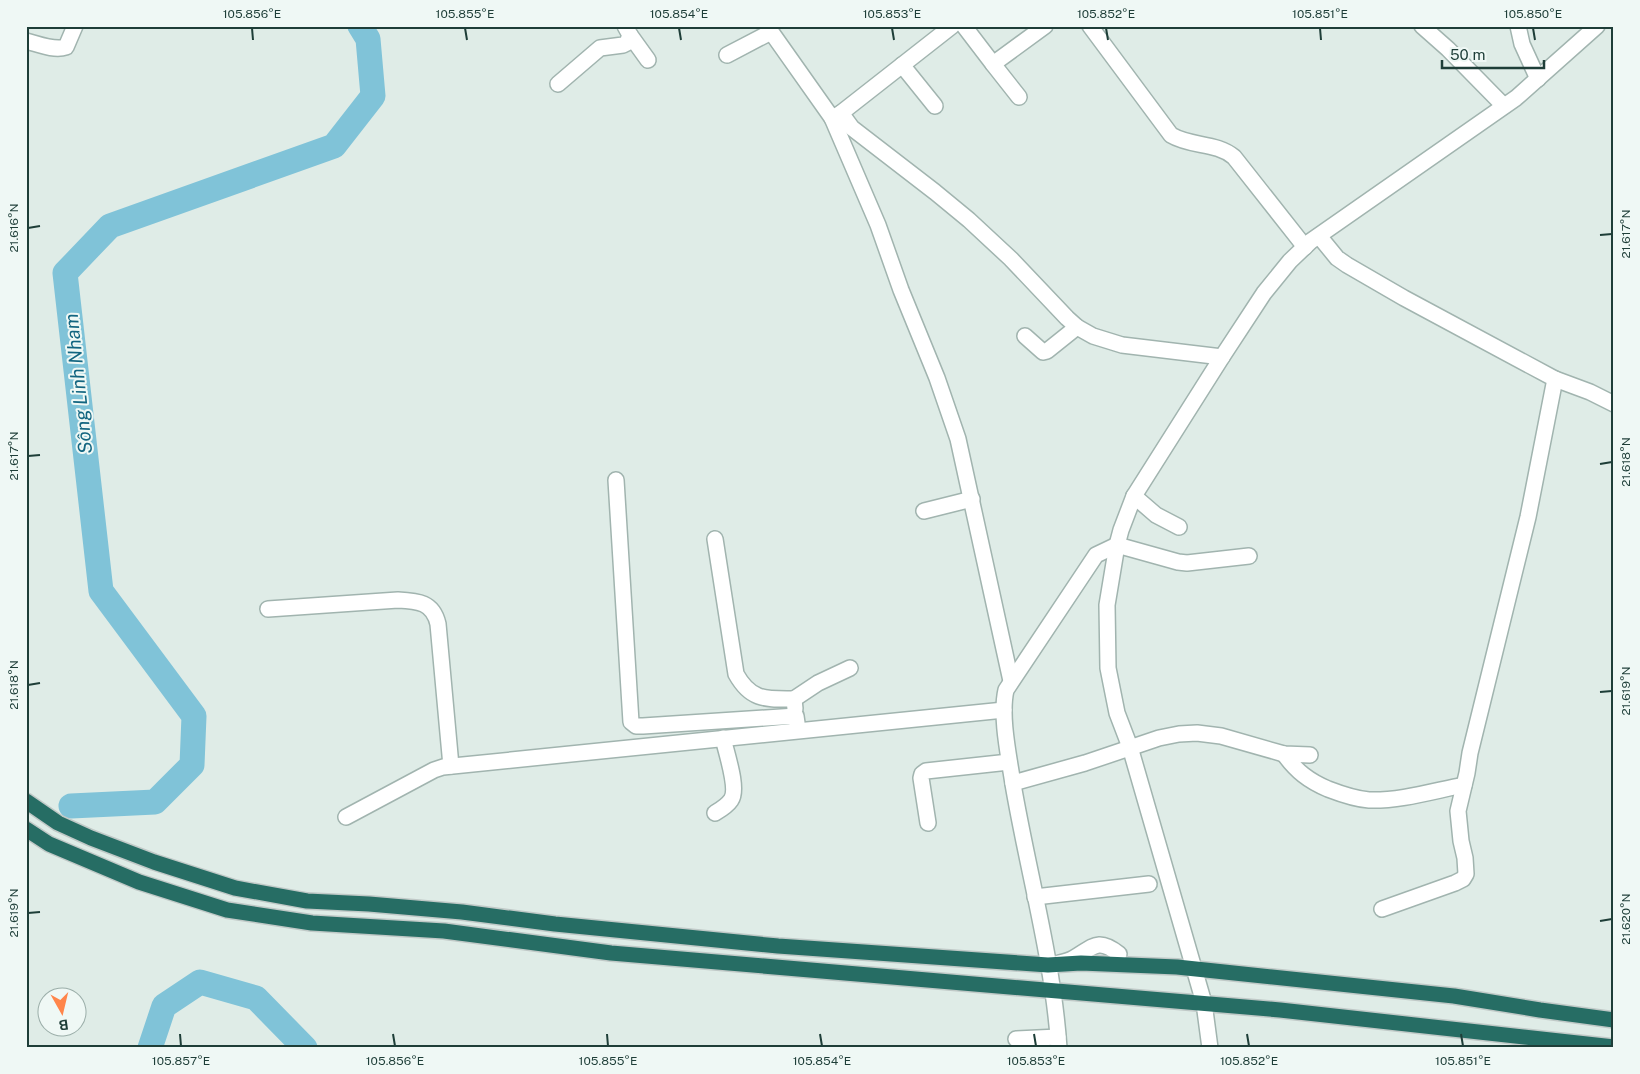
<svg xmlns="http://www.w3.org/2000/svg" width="1640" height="1074" font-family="'Public Sans',sans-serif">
  <rect width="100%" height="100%" fill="#dfece7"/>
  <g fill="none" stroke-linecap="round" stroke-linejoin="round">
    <g stroke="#80c3d8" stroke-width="25">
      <path d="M71 806 155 802 192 765 194 716 101 591 65 273 110 226 334 146 373 96 368 39 360 26"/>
      <path d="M150 1048 164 1006 200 982 256 998 305 1048"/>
    </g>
    <defs>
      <g id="minor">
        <path d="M767 26 832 118 841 113 852 128 935 192 969 220 1011 259 1067 318 1077 327 1093 336 1122 345 1222 357"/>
        <path d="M964 26 993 64 1045 26"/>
        <path d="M1090 26 1171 135C1191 147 1216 142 1234 157L1305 247"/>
        <path d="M1422 26 1448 49 1504 106"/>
        <path d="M1518 26 1522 44 1538 79"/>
        <path d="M630 35 648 60"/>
        <path d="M26 41C38 44 54 51 66 47L75 26"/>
        <path d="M727 55 771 32"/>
        <path d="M993 64 1019 97"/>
        <path d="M902 65 935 106"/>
        <path d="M558 84 600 48 623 45 627 43 630 35 625 26"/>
        <path d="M841 113 952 26"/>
        <path d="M832 118 878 225 901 290 937 378 958 439 1011 681"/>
        <path d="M1319 236 1337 258 1347 265 1404 298 1555 379 1528 517 1470 753 1467 773 1458 811 1461 841 1465 858 1466 874 1463 879 1455 883 1382 909"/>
        <path d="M1025 336 1043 352 1047 351 1077 327"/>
        <path d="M1555 379 1590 392 1614 404"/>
        <path d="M616 480 631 722 636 726H643L796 716 798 730"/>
        <path d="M1134 496 1156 515 1179 527"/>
        <path d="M924 511 972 499"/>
        <path d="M715 539 736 674C751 701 766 699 794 699"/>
        <path d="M268 609 398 600C418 601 433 602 438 624L451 766"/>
        <path d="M795 709 794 699 818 683 850 668"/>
        <path d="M1284 754C1296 771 1309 781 1328 789 1341 794 1355 799 1369 800 1400 801 1433 791 1464 785"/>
        <path d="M1013 783 1085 763 1159 738 1179 734 1197 733 1221 736 1284 754 1310 755"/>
        <path d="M715 813C720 810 727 806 731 800 739 789 726 752 723 738"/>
        <path d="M346 817 434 770 443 767 1004 710"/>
        <path d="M928 823 921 778 922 774 926 771 1009 762"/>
        <path d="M1035 897 1149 884"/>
        <path d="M1059 963C1064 962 1069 961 1074 958 1093 947 1098 937 1119 954"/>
        <path d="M1016 1039 1058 1037"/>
        <path d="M1059 1048C1053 959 1028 872 1013 784 1009 757 1000 716 1006 690L1096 555 1117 545 1178 562 1187 563 1249 556"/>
        <path d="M1210 1048 1204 1003 1130 747 1117 713 1108 668 1107 605 1117 545 1121 530 1134 496 1222 357 1264 293 1290 261 1311 241 1516 98 1597 26"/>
      </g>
      <g id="highway">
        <path d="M26 801 58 823 91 838 154 862 235 888 307 901 369 904 462 912 555 924 778 946 1048 965 1081 963 1177 967 1454 996 1540 1010 1614 1020"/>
        <path d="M26 829 49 844 139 882 227 910 312 923 444 931 611 953 1280 1010 1614 1047"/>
      </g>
    </defs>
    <use href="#minor" stroke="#a1b4af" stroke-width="18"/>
    <use href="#highway" stroke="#c0c9c7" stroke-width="18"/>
    <use href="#minor" stroke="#fff" stroke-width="15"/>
    <use href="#highway" stroke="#266d64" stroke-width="15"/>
  </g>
  <path fill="none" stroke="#1e3e38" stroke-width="2" d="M252 28 253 40M465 28 467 40M679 28 681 40M892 28 894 40M1106 28 1108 40M1320 28 1321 40M1533 28 1535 40M28 228 40 226M1600 235 1612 234M28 456 40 455M1600 464 1612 462M28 685 40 683M1600 692 1612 691M28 913 40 912M1600 921 1612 919M180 1034 181 1046M393 1034 395 1046M607 1034 608 1046M820 1034 822 1046M1034 1034 1036 1046M1247 1034 1249 1046M1461 1034 1463 1046"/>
  <g text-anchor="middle" stroke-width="4" stroke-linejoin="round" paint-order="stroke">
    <g font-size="19" font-style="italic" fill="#126580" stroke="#eff8f5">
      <text transform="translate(78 384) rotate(-96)" y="7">Sông Linh Nham</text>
    </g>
  </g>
  <rect width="1640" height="1074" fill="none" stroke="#eff8f5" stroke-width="55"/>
  <g transform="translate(62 1012) rotate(172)"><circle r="24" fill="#eff8f5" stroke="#9baea9"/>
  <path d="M0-4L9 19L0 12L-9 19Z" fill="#ff854a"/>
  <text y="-8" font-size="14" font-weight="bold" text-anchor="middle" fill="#1e3e38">B</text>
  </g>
  <path d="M1442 60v8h102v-8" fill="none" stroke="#1e3e38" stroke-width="2.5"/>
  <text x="1450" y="60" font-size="15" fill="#1e3e38" stroke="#eff8f5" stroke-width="4" paint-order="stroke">50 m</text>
  <rect x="28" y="28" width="1584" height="1018" fill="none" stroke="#1e3e38" stroke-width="2"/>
  <g font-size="12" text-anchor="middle" fill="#1e3e38">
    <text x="252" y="18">105.856°E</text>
    <text x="465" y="18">105.855°E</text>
    <text x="679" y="18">105.854°E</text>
    <text x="892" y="18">105.853°E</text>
    <text x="1106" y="18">105.852°E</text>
    <text x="1320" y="18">105.851°E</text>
    <text x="1533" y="18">105.850°E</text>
    <text transform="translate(14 228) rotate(-90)" y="4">21.616°N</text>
    <text transform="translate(1626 234) rotate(-90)" y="4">21.617°N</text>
    <text transform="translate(14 456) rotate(-90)" y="4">21.617°N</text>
    <text transform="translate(1626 462) rotate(-90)" y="4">21.618°N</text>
    <text transform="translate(14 685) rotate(-90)" y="4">21.618°N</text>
    <text transform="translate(1626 691) rotate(-90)" y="4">21.619°N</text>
    <text transform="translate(14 913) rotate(-90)" y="4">21.619°N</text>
    <text transform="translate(1626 919) rotate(-90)" y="4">21.620°N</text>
    <text x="181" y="1065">105.857°E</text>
    <text x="395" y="1065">105.856°E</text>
    <text x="608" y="1065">105.855°E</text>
    <text x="822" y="1065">105.854°E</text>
    <text x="1036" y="1065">105.853°E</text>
    <text x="1249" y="1065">105.852°E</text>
    <text x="1463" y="1065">105.851°E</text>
  </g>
</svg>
